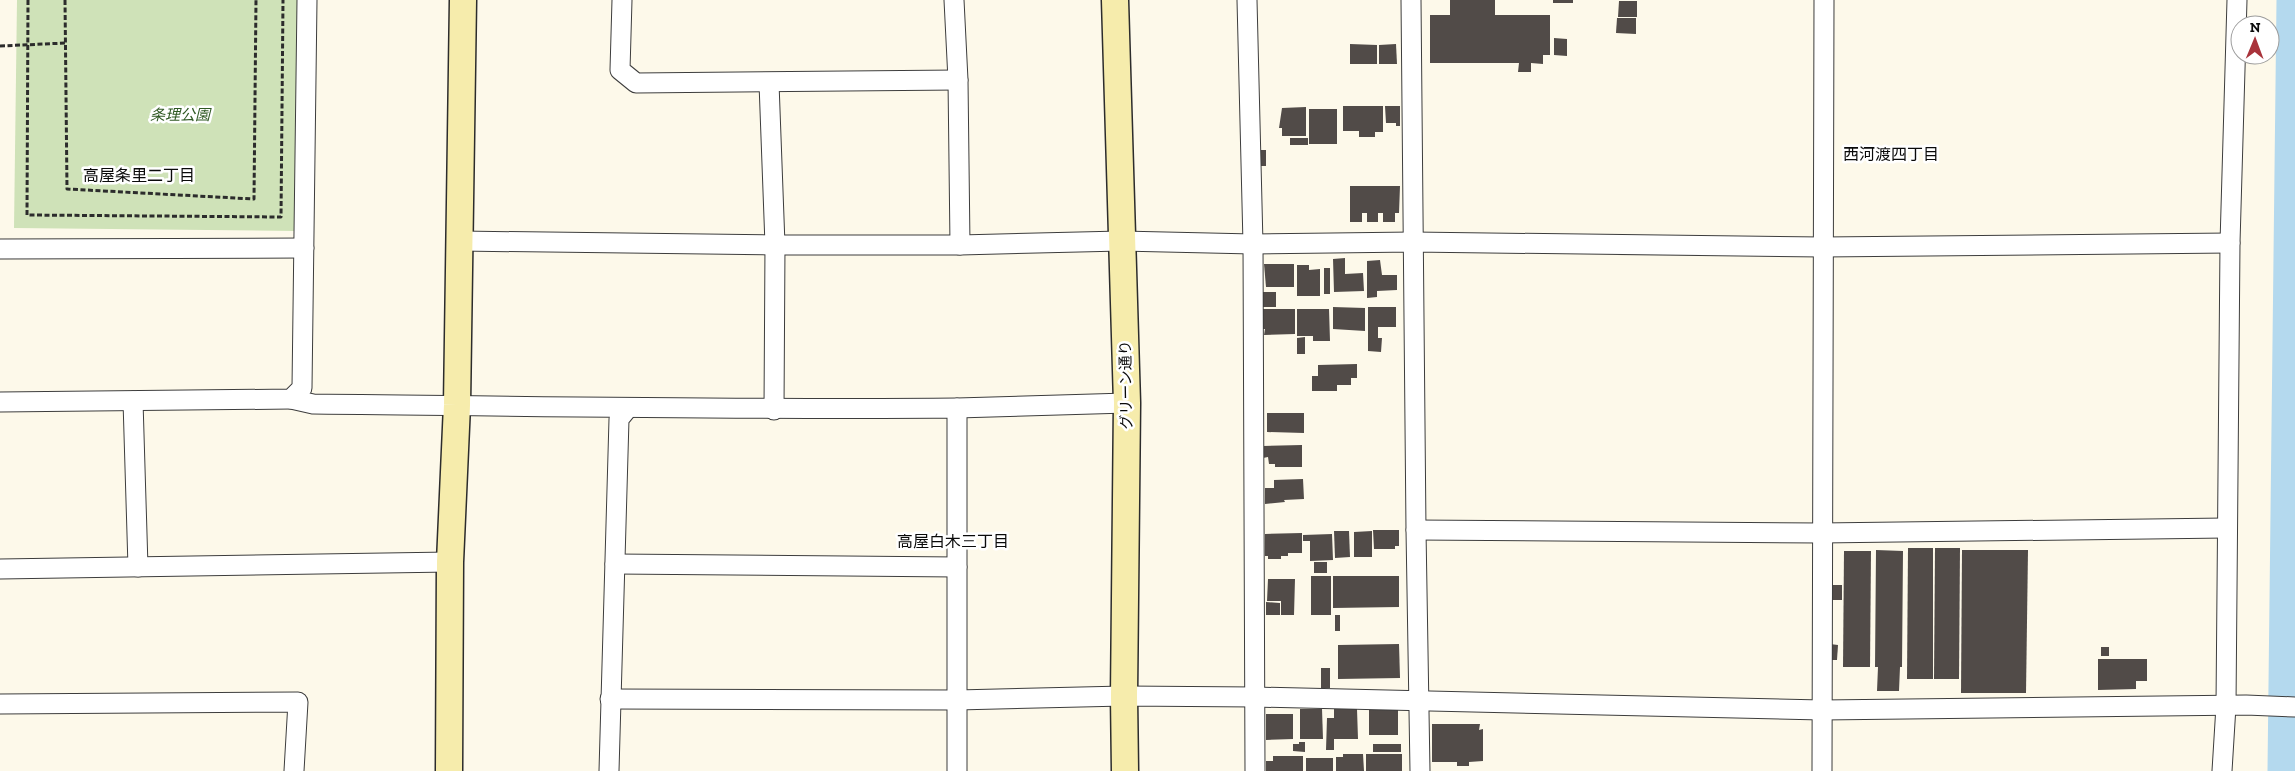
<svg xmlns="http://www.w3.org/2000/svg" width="2295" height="771" font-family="'Zilla Slab','Noto Sans JP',serif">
  <rect width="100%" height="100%" fill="#fdf9ea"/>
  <path fill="#cfe2b8" d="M17 0H297L294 231 14 228Z"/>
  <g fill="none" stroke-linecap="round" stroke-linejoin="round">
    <path stroke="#b4d9ee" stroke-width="35" d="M2285 771 2294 0"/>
  </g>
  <g fill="#514b48">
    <path d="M1450 0H1495V15H1550V55H1543V64L1531 63V72H1518L1519 63H1430V15H1450Z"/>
    <rect x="1553" y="0" width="20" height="3"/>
    <path d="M1619 1H1637V17H1618Z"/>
    <path d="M1617 18H1636V34L1616 33Z"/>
    <path d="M1554 38 1567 39V56L1554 55Z"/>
    <path d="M1350 44 1377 45V64H1350Z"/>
    <path d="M1396 44 1397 64H1379V45Z"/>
    <path d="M1343 106H1383V132H1375V137H1359V131H1343Z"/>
    <path d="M1385 106H1400V126H1396V123H1386Z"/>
    <path d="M1306 107V136H1282V128H1279L1282 108Z"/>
    <rect x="1309" y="109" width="28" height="35"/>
    <rect x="1290" y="138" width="18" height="7"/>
    <rect x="1261" y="150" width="5" height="16"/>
    <path d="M1350 186H1400L1399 213H1395V222H1383V213H1378V222H1367V213H1362V222H1350Z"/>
    <path d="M1345 258V274L1363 273 1364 291 1334 292 1333 259Z"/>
    <path d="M1380 260 1382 275H1397V290L1377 291V297L1367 298V261Z"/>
    <path d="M1264 264H1294V287H1266Z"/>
    <path d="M1297 265H1309V270L1320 269V296H1297Z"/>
    <rect x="1324" y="268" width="6" height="26"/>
    <rect x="1262" y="292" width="14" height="15"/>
    <path d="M1333 307 1365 308V331L1333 329Z"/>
    <path d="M1368 307H1396V327H1378V338H1382L1381 352 1368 351Z"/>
    <path d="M1262 309H1295V334L1264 335 1265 329H1262Z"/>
    <path d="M1297 309H1329L1330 341H1313V336H1297Z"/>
    <path d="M1305 337V354H1297V338Z"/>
    <path d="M1357 364V378H1351V385H1337V391H1312V376H1318V365Z"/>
    <path d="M1267 413H1304V433L1267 432Z"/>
    <path d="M1302 445V467H1275V464H1269L1268 457 1263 458V446Z"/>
    <path d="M1303 479 1304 499 1284 500 1285 502 1265 504V488H1274V480Z"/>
    <path d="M1373 530H1399V546H1395V549H1374Z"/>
    <path d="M1334 531H1349L1350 557 1335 558Z"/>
    <path d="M1372 531V557H1354V532Z"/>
    <path d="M1302 533V553H1288V556H1281V559H1268V556H1265V534Z"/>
    <path d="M1332 534 1333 560 1310 561V541H1303V535Z"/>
    <path d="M1908 548H1933V679H1907Z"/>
    <path d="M1935 548H1960L1959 679H1934Z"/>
    <path d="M1876 550 1903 551 1902 667H1900L1899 691H1877L1878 667H1875Z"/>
    <path d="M1962 550H2028L2026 693H1961Z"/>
    <path d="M1844 551H1871L1870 667H1843Z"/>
    <rect x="1314" y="562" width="13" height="11"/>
    <rect x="1311" y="576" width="20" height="39"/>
    <path d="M1333 576H1399V607L1333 608Z"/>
    <path d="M1268 579H1295L1294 615H1281V601H1267Z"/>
    <rect x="1832" y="585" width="10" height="15"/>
    <path d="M1266 602 1280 603V615H1266Z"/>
    <rect x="1335" y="615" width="5" height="16"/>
    <path d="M1399 644 1400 678 1338 679V645Z"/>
    <path d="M1830 644 1838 645 1837 660H1830Z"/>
    <rect x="2101" y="647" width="8" height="9"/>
    <path d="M2098 659H2147V681H2136V689L2098 690Z"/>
    <rect x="1321" y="668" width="9" height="20"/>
    <path d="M1300 709H1322L1323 739H1300Z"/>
    <path d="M1334 709H1357L1358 739H1334V750H1326L1327 718H1334Z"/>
    <rect x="1369" y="709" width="29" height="26"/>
    <path d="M1266 714H1293V739L1266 740Z"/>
    <path d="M1432 724H1480L1479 730 1483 729V761L1469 762V766H1457V762H1432Z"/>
    <path d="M1299 742H1305V752L1293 751V744H1299Z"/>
    <rect x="1373" y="744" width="28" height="8"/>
    <path d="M1343 754H1363L1364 771H1336V757H1343Z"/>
    <rect x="1366" y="754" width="36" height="17"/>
    <path d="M1273 756H1303V771H1266V761H1273Z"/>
    <rect x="1306" y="758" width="27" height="13"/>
  </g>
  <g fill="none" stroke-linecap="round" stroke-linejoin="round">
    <defs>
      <g id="street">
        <path d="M622 0 620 70 636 83 958 80"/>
        <path d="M954 0 958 80 960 245"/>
        <path d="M1247 0 1253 244 1255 771"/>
        <path d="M1411 0 1416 530 1420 771"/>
        <path d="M769 83 775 245 774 410"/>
        <path d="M460 241 775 245H960L1121 241 1253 244 1413 242 1822 247 2230 243"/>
        <path d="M0 249 304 248"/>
        <path d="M291 399 313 404C528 406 742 410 957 408V771"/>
        <path d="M133 401 138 567"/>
        <path d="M0 402 291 399 302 388 307 0"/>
        <path d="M957 408 1127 403"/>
        <path d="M1416 530 1821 533 2226 528"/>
        <path d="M615 564 957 567"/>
        <path d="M0 569 450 562"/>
        <path d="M610 699 957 700 1124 696 1255 697 1822 710 2246 705 2295 707"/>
        <path d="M0 704 298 702 294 771"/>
        <path d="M609 771 619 419 628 408"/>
        <path d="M1822 771 1824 0"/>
        <path d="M2222 771 2226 706 2230 243 2237 0"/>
      </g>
      <g id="secondary">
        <path d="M1115 0 1127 403 1124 696 1125 771"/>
        <path d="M449 771 450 562 457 405 463 0"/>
      </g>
    </defs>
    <use href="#street" stroke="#3d3d3d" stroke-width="21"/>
    <use href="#secondary" stroke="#2c2c2c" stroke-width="29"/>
    <g stroke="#2c2c2c" stroke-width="3" stroke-dasharray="5 2.5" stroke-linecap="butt">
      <path d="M28 0 27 215 281 217 283 0"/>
      <path d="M65 0 67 189 254 199 256 0"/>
      <path d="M0 46 66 43"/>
    </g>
    <use href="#street" stroke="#fff" stroke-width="19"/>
    <use href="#secondary" stroke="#f6ecac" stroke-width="26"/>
  </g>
  <g text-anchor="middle" stroke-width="5" stroke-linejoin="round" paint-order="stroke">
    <g font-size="15" font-style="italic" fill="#2f5923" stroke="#fff">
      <text x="180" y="120">条理公園</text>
    </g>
    <g font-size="15" fill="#0a0a0a" stroke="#fff">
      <text transform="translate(1126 385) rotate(-91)" y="5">グリーン通り</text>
    </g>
    <g font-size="16" fill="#0a0a0a" stroke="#fff">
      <text x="1891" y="160">西河渡四丁目</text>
      <text x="139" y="181">高屋条里二丁目</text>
      <text x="953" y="547">高屋白木三丁目</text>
    </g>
  </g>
  <g transform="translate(2255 40) rotate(1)"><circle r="24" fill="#ffffff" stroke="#9d9d9d"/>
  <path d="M0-4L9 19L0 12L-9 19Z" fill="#a9333b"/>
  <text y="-8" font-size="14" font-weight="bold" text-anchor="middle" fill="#0a0a0a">N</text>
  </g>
</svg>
